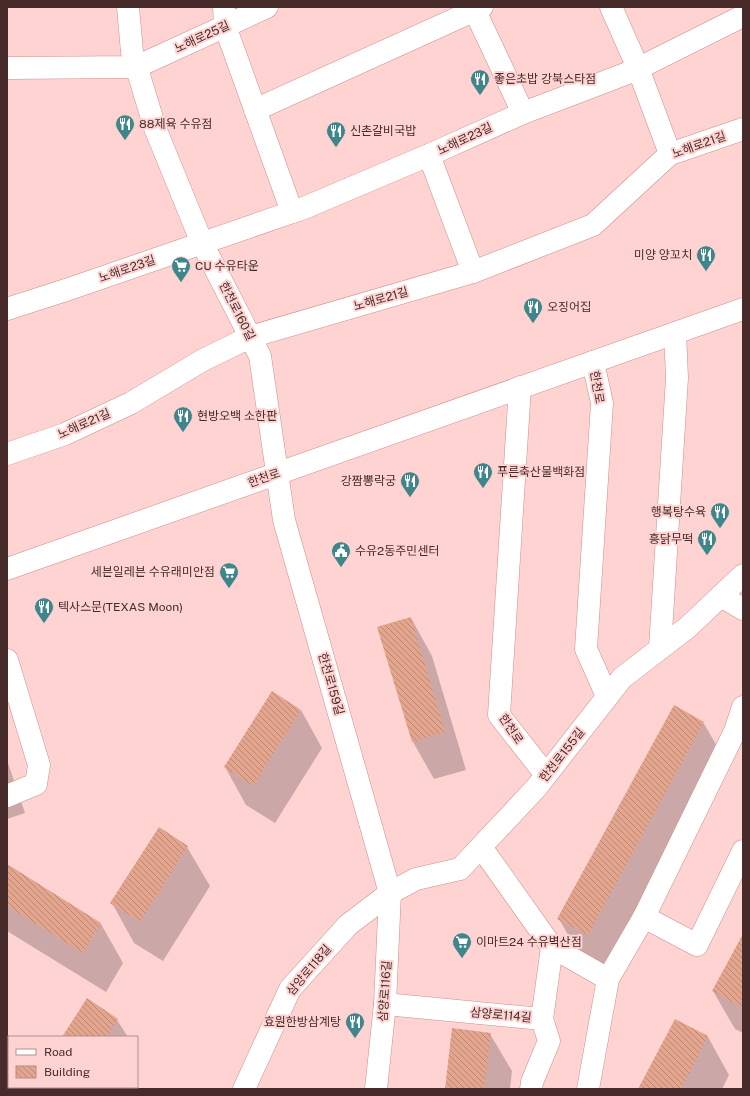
<svg xmlns="http://www.w3.org/2000/svg" width="750" height="1096" font-family="'Public Sans','Noto Sans KR',sans-serif">
  <defs>
    <pattern id="building-back-hatch" width="6" height="6" patternUnits="userSpaceOnUse"><rect width="6" height="6" fill="#e3a58d"/><path d="M-1 5l2 2M0 0l6 6M5-1l2 2" fill="none" stroke="#ba8773"/></pattern>
  </defs>
  <rect width="100%" height="100%" fill="#fed3d1"/>
  <g fill="#0003">
    <path d="M411 618 432 656 466 770 434 779 413 742 379 628Z"/>
    <path d="M301 710 322 748 275 823 246 805 225 767Z"/>
    <path d="M703 722 725 760 609 972 580 956 559 919Z"/>
    <path d="M7 760 25 813 7 819Z"/>
    <path d="M187 847 210 886 163 961 134 943 112 903Z"/>
    <path d="M7 866 101 924 123 963 106 992 7 931Z"/>
    <path d="M743 936V1033L735 1029 713 991Z"/>
    <path d="M117 1020 128 1037H63Z"/>
    <path d="M676 1020 708 1037 729 1075 722 1089H639Z"/>
    <path d="M490 1034 512 1071 510 1089H446Z"/>
    <path d="M30 1087H120L118 1089H29Z"/>
  </g>
  <g fill="url(#building-back-hatch)">
    <path d="M411 617 445 732 412 742 377 627Z"/>
    <path d="M272 691 301 710 253 786 224 767Z"/>
    <path d="M674 705 704 722 588 935 557 919Z"/>
    <path d="M159 827 188 846 140 922 110 903Z"/>
    <path d="M7 864 101 923 83 953 7 906Z"/>
    <path d="M743 934V1008L712 991Z"/>
    <path d="M87 998 118 1019 106 1037H62Z"/>
    <path d="M675 1019 708 1036 681 1089H638Z"/>
    <path d="M452 1028 491 1033 484 1089H445Z"/>
  </g>
  <g fill="none" stroke-linecap="round" stroke-linejoin="round">
    <defs>
      <g id="minor">
        <path d="M128 7 132 52 155 128 202 243 260 356 284 520 390 893 385 1004 376 1089"/>
        <path d="M224 7 225 26 292 212"/>
        <path d="M611 7 638 68 670 154"/>
        <path d="M475 11 523 113"/>
        <path d="M7 68 136 67 267 7"/>
        <path d="M255 110 482 7"/>
        <path d="M429 155 473 272"/>
        <path d="M593 362 602 403 586 649 607 696"/>
        <path d="M520 387 499 715 546 775"/>
        <path d="M7 454 65 434 131 403 203 360 250 337 473 272 593 225 670 154 743 129"/>
        <path d="M721 596 743 609"/>
        <path d="M660 648 677 378 675 333"/>
        <path d="M7 660 39 765 36 784 7 796"/>
        <path d="M481 847 552 947 542 1019"/>
        <path d="M644 917 697 945 743 851"/>
        <path d="M552 947 608 979"/>
        <path d="M385 1004 542 1019 549 1041 532 1082 531 1089"/>
        <path d="M244 1089 290 989 348 925 390 893 416 879 460 869 536 788 622 678 688 627 743 575"/>
        <path d="M588 1089 608 979 644 917 735 731 743 707"/>
      </g>
      <g id="tertiary">
        <path d="M7 309 69 289 304 208 429 155 523 113 633 71 743 16"/>
        <path d="M7 569 743 309"/>
      </g>
    </defs>
    <use href="#minor" stroke="#cf8d8a" stroke-width="23"/>
    <use href="#tertiary" stroke="#cf8d8a" stroke-width="23"/>
    <use href="#minor" stroke="#fff" stroke-width="22"/>
    <use href="#tertiary" stroke="#fff" stroke-width="22"/>
  </g>
  <defs>
    <symbol id="restaurant-pin" viewBox="-11 -11 22 30"><path d="M0 17L-7.5 6A9.5 9.5 0 1 1 7.5 6Z" fill="#3e868b" stroke="#fed3d1"/><path d="M-5-6h1v4h1v-4h1v4h1v-4h1v5L-1.5 .5V6h-2V.5L-5-1ZM5-6V6H3V1.5H1.5Q1.5-4 5-6Z" fill="#fff"/></symbol>
    <symbol id="supermarket-pin" viewBox="-11 -11 22 30"><path d="M0 17L-7.5 6A9.5 9.5 0 1 1 7.5 6Z" fill="#3e868b" stroke="#fed3d1"/><path d="M-6-5.5h2.5l.6 2H6L4.5 2H-2.5L-4.4-4H-6ZM-1.5 3.2a1.3 1.3 0 1 0 .1 0ZM3 3.2a1.3 1.3 0 1 0 .1 0Z" fill="#fff"/></symbol>
    <symbol id="civic-pin" viewBox="-11 -11 22 30"><path d="M0 17L-7.5 6A9.5 9.5 0 1 1 7.5 6Z" fill="#3e868b" stroke="#fed3d1"/><path d="M-.6-6.5H3V-4.5H.6V-3L4-1V1h2V6H-6V1h2V-1L-.6-3ZM-1.2 2.5V6h2.4V2.5Z" fill="#fff"/></symbol>
  </defs>
  <g fill-rule="evenodd">
    <use href="#restaurant-pin" x="469" y="68" width="22" height="30"/>
    <use href="#restaurant-pin" x="114" y="113" width="22" height="30"/>
    <use href="#restaurant-pin" x="325" y="120" width="22" height="30"/>
    <use href="#restaurant-pin" x="695" y="244" width="22" height="30"/>
    <use href="#supermarket-pin" x="170" y="255" width="22" height="30"/>
    <use href="#restaurant-pin" x="522" y="296" width="22" height="30"/>
    <use href="#restaurant-pin" x="172" y="405" width="22" height="30"/>
    <use href="#restaurant-pin" x="472" y="461" width="22" height="30"/>
    <use href="#restaurant-pin" x="399" y="470" width="22" height="30"/>
    <use href="#restaurant-pin" x="709" y="501" width="22" height="30"/>
    <use href="#restaurant-pin" x="696" y="528" width="22" height="30"/>
    <use href="#civic-pin" x="330" y="540" width="22" height="30"/>
    <use href="#supermarket-pin" x="218" y="561" width="22" height="30"/>
    <use href="#restaurant-pin" x="33" y="596" width="22" height="30"/>
    <use href="#supermarket-pin" x="451" y="931" width="22" height="30"/>
    <use href="#restaurant-pin" x="344" y="1011" width="22" height="30"/>
  </g>
  <g text-anchor="middle" stroke-width="4" stroke-linejoin="round" paint-order="stroke">
    <g font-size="12" fill="#462b2a" stroke="#fed3d1">
      <text transform="translate(202 37) rotate(-25)" y="4">노해로25길</text>
      <text transform="translate(465 139) rotate(-25)" y="4">노해로23길</text>
      <text transform="translate(699 145) rotate(-20)" y="4">노해로21길</text>
      <text transform="translate(127 269) rotate(-19)" y="4">노해로23길</text>
      <text transform="translate(381 299) rotate(-16)" y="4">노해로21길</text>
      <text transform="translate(237 311) rotate(63)" y="4">한천로160길</text>
      <text transform="translate(597 387) rotate(80)" y="4">한천로</text>
      <text transform="translate(84 424) rotate(-24)" y="4">노해로21길</text>
      <text transform="translate(264 478) rotate(-19)" y="4">한천로</text>
      <text transform="translate(331 684) rotate(74)" y="4">한천로159길</text>
      <text transform="translate(511 729) rotate(56)" y="4">한천로</text>
      <text transform="translate(562 755) rotate(-52)" y="4">한천로155길</text>
      <text transform="translate(309 970) rotate(-50)" y="4">삼양로118길</text>
      <text transform="translate(385 991) rotate(-86)" y="4">삼양로116길</text>
      <text transform="translate(501 1015) rotate(5)" y="4">삼양로114길</text>
    </g>
    <g font-size="12" fill="#462b2a" stroke="#fed3d1" text-anchor="start">
      <text x="494" y="83">좋은초밥 강북스타점</text>
      <text x="139" y="128">88제육 수유점</text>
      <text x="350" y="135">신촌갈비국밥</text>
      <text x="692" y="259" text-anchor="end">미양 양꼬치</text>
      <text x="195" y="270">CU 수유타운</text>
      <text x="547" y="311">오징어집</text>
      <text x="197" y="420">현방오백 소한판</text>
      <text x="497" y="476">푸른축산물백화점</text>
      <text x="396" y="485" text-anchor="end">강짬뽕락궁</text>
      <text x="706" y="516" text-anchor="end">행복탕수육</text>
      <text x="693" y="543" text-anchor="end">흥닭무떡</text>
      <text x="355" y="555">수유2동주민센터</text>
      <text x="215" y="576" text-anchor="end">세븐일레븐 수유래미안점</text>
      <text x="58" y="611">텍사스문(TEXAS Moon)</text>
      <text x="476" y="946">이마트24 수유벽산점</text>
      <text x="341" y="1026" text-anchor="end">효원한방삼계탕</text>
    </g>
  </g>
  <rect width="750" height="1096" fill="none" stroke="#462b2a" stroke-width="16"/>
  <rect x="8" y="1036" width="130" height="52" fill="#fed3d1" stroke="#b4908e"/>
  <rect x="16" y="1049" width="20" height="6" fill="#ffffff" stroke="#b4908e"/>
  <text x="44" y="1056" font-size="12" fill="#462b2a">Road</text>
  <rect x="16" y="1066" width="20" height="12" fill="url(#building-back-hatch)" stroke="#b4908e"/>
  <text x="44" y="1076" font-size="12" fill="#462b2a">Building</text>
</svg>
